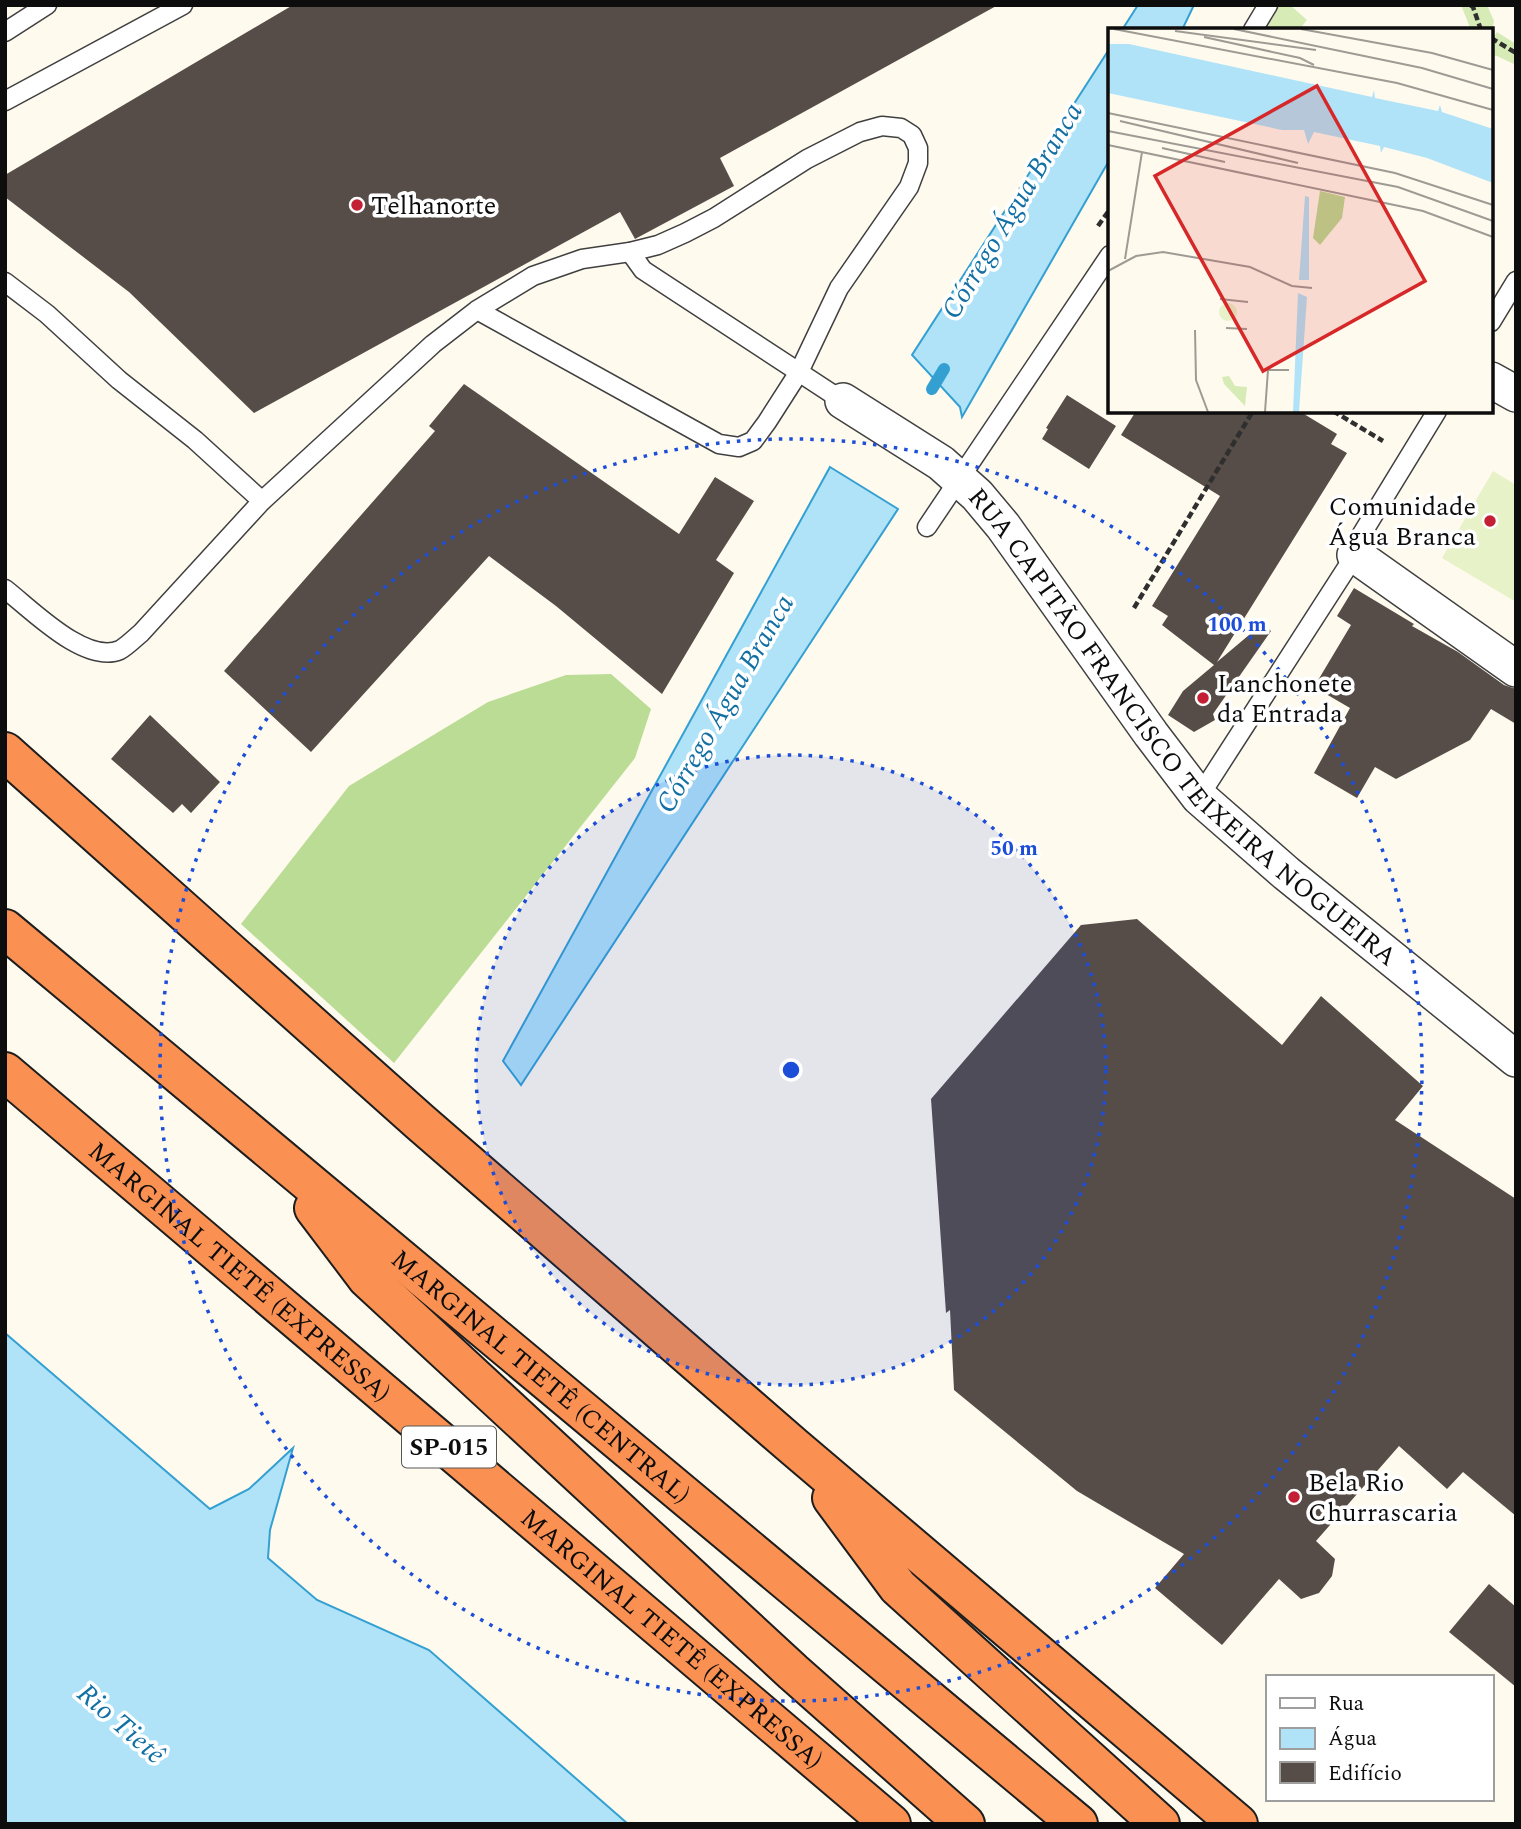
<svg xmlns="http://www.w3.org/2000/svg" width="1521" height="1829" font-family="Spectral,serif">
  <rect width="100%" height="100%" fill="#fffaee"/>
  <g fill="#d6ebb6">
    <path d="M1275 5H1290L1307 20 1299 30H1260Z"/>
    <path d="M1461 5H1487L1494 21 1491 38V30H1471Z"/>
    <path d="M1497 32 1516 44V65L1497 56 1491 55V41Z"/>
  </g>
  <path fill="#badc94" d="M611 674 651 709 635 758 394 1063 241 924 349 786 488 702 566 675Z"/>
  <path fill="#e7f2c8" d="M1493 471 1516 485V602L1442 558Z"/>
  <g fill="#b0e3f8" stroke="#34a0d2" stroke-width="2">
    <path d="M1138 5H1194L1182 30H1122Z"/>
    <path d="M1110 48V159L962 417 960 407 912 355Z"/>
    <path d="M830 467 898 509 521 1085 503 1061Z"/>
    <path d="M5 1333 210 1509 249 1489 293 1448 270 1530 268 1558 317 1600 429 1650 628 1824H5Z"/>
  </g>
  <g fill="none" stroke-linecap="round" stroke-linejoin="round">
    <path stroke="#34a0d2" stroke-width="12" d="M932 389 944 369"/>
  </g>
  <g fill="#564d49">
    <path d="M293 5H998L720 158 734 186 635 239 620 212 254 413 129 292 5 197V175Z"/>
    <path d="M464 384 679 534 715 477 754 501 716 560 734 573 662 694 556 606 489 556 311 752 224 671 435 431 429 426Z"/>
    <path d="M1067 395 1116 426 1089 469 1042 439 1048 429 1046 428Z"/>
    <path d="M1136 411H1299L1337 434 1331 444 1347 453 1217 662 1262 624 1271 631 1213 714 1215 720 1194 732 1168 715 1183 691 1214 665 1162 625 1168 616 1152 606 1220 496 1121 435Z"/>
    <path d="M1354 588 1414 624 1412 626 1458 652 1504 685 1516 689V724L1491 709 1470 740 1396 779 1375 767 1357 798 1314 773 1350 708 1314 687 1351 625 1337 616Z"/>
    <path d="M150 715 220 782 191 813 182 804 173 813 111 759Z"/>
    <path d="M1137 919 1282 1045 1321 996 1423 1086 1395 1120 1516 1199V1516L1463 1472 1447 1489 1399 1446 1316 1541 1335 1559 1332 1576 1319 1593 1301 1599 1279 1579 1222 1645 1155 1588 1184 1554 1077 1491 954 1390 950 1310 946 1313 931 1099 1081 925Z"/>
    <path d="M1489 1584 1516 1607V1687L1449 1632Z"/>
  </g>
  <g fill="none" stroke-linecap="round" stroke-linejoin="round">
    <defs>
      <g id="lane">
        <path d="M1253 30 1268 5"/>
        <path d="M5 32 47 5"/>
        <path d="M5 101 183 5"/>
        <path d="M630 252 643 270 843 401"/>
        <path d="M5 282 47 314 119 380 195 440 262 501"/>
        <path d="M1491 322 1516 281"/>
        <path d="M927 527 1110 255"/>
        <path d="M5 589C31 609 85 665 120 650 127 646 135 638 141 633L262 501 433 344 477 310 533 276 582 259 630 252 658 245 685 233 714 218 807 159 860 132 882 126 901 128 912 135 918 148V163L909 187 839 288 799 372 767 422 753 441 739 447 719 444 477 310"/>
        <path d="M1199 797 1355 555 1360 537 1437 411"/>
      </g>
      <g id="street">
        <path d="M1491 380 1516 394"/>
        <path id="s1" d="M843 401 941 463 977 495 1003 526 1151 734 1199 797 1286 873 1516 1059"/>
        <path d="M1355 555 1516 669"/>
      </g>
      <g id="highway">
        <path d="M5 752 420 1122 793 1446 1238 1824"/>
        <path id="s2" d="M5 929 1078 1824"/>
        <path id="s3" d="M5 1072 891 1824"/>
        <path d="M314 1208 367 1278 793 1672 965 1824"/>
        <path d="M832 1498 898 1587 1160 1824"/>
      </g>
    </defs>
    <use href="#lane" stroke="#404040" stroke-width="21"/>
    <use href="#street" stroke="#404040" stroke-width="38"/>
    <use href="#highway" stroke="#1e1e1e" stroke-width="42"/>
    <g stroke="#2f2f2f" stroke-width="4.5" stroke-dasharray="7 3.5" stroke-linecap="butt">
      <path d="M1470 5 1473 7 1481 30"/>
      <path d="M1491 38 1516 53"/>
      <path d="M1098 226 1110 209"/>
      <path d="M1333 411 1383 441"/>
      <path d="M1134 608 1253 411"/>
    </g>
    <use href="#lane" stroke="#fff" stroke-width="18"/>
    <use href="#street" stroke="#fff" stroke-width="35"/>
    <use href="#highway" stroke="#fa9051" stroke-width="38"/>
  </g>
  <circle cx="791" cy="1070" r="315" fill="#1d4ed8" fill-opacity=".12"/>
  <g fill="none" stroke="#1d4ed8" stroke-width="3.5" stroke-dasharray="3.5 7">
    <circle cx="791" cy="1070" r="315"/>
    <circle cx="791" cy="1070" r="631"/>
  </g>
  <g fill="#c32035" stroke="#fff" stroke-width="2.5">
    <circle cx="357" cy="205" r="7"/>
    <circle cx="1490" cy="521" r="7"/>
    <circle cx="1203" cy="698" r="7"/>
    <circle cx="1294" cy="1497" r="7"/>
  </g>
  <g text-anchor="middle" stroke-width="7" stroke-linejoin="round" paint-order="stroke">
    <rect fill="#fff" stroke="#565656" stroke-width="2" x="402" y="1426.5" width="94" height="41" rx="5"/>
    <g font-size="24" font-weight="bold" fill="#0d0d0d">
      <text x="449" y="1455">SP-015</text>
    </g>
    <g font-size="26" fill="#0d0d0d" stroke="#fff" text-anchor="start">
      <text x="371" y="214">Telhanorte</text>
      <text x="1476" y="515" text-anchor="end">Comunidade<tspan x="1476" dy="30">Água Branca</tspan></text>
      <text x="1217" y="692">Lanchonete<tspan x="1217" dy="30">da Entrada</tspan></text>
      <text x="1308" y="1491">Bela Rio<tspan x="1308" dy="30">Churrascaria</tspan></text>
    </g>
    <g font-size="26" fill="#0d0d0d" stroke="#fff">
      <text dy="9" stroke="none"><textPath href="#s1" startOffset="476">RUA CAPITÃO FRANCISCO TEIXEIRA NOGUEIRA</textPath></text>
      <text dy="9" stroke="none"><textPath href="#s3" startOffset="308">MARGINAL TIETÊ (EXPRESSA)</textPath></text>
      <text dy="9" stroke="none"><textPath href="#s2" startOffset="698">MARGINAL TIETÊ (CENTRAL)</textPath></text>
      <text dy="9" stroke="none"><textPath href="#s3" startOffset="875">MARGINAL TIETÊ (EXPRESSA)</textPath></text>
    </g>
    <g font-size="28" font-style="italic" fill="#1270a4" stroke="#fff">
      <text transform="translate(1011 210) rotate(-59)" y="10">Córrego Água Branca</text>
      <text transform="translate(724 703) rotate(-60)" y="10">Córrego Água Branca</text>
      <text transform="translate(122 1723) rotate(41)" y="10">Rio Tietê</text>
    </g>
  </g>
  <g transform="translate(1108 28)">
    <rect width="385" height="385" fill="#fffaee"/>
    <path d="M121 348 127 358 139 359 137 378 116 356 114 349Z" fill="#d6ebb6"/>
    <path d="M212 163 237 169 234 190 212 217 205 210Z" fill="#badc94"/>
    <path d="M111 284a9 9 0 1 1 18 0a9 9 0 1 1-18 0Z" fill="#e7f2c8"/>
    <path d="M0 16H21L264 69 266 62 267 70 330 83 332 77 334 84 385 101V155L319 130 276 119 273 125 272 118 206 104 200 116 196 102H174L0 65ZM197 168 201 169V252H191ZM190 265 199 269 191 384H185Z" fill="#b0e3f8"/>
    <path fill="none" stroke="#9e9b94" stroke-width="2" d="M6 1 289 55 385 82M126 1 314 40 385 61M193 1 324 25 385 42M67 3 208 22M96 9 192 30 206 37M0 85 287 145 385 177M12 93 190 135M0 103 290 159 385 193M0 117 315 183 385 209M54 120 117 134M17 231 34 124M0 243 28 228 55 224 142 239 184 258 204 260M112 271 140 274M118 300 139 301M87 302 88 352 100 384M157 384 160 342H181"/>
    <path fill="#d62828" fill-opacity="0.15" stroke="#d62828" stroke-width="3.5" d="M209 58 317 253 155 343 47 148Z"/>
    <rect width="385" height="385" fill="none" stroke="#0d0d0d" stroke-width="3.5"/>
  </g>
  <circle cx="791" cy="1070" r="10" fill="#1d4ed8" stroke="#fff" stroke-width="3.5"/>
  <g font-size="21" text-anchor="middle" font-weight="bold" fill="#1d4ed8" stroke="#fff" stroke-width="7" stroke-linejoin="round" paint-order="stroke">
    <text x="1237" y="631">100 m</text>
    <text x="1014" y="855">50 m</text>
  </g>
  <rect width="1521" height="1829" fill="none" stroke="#0d0d0d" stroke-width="14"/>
  <rect x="1266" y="1675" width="228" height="126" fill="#ffffff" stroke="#9e9e9e" stroke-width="2"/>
  <rect x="1280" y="1698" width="35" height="10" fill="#ffffff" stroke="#9e9e9e" stroke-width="2"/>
  <text x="1328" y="1710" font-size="21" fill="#0d0d0d">Rua</text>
  <rect x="1280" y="1728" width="35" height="21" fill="#b0e3f8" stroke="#9e9e9e" stroke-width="2"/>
  <text x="1328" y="1745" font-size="21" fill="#0d0d0d">Água</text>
  <rect x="1280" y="1762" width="35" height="21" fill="#564d49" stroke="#9e9e9e" stroke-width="2"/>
  <text x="1328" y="1780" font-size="21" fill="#0d0d0d">Edifício</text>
</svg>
